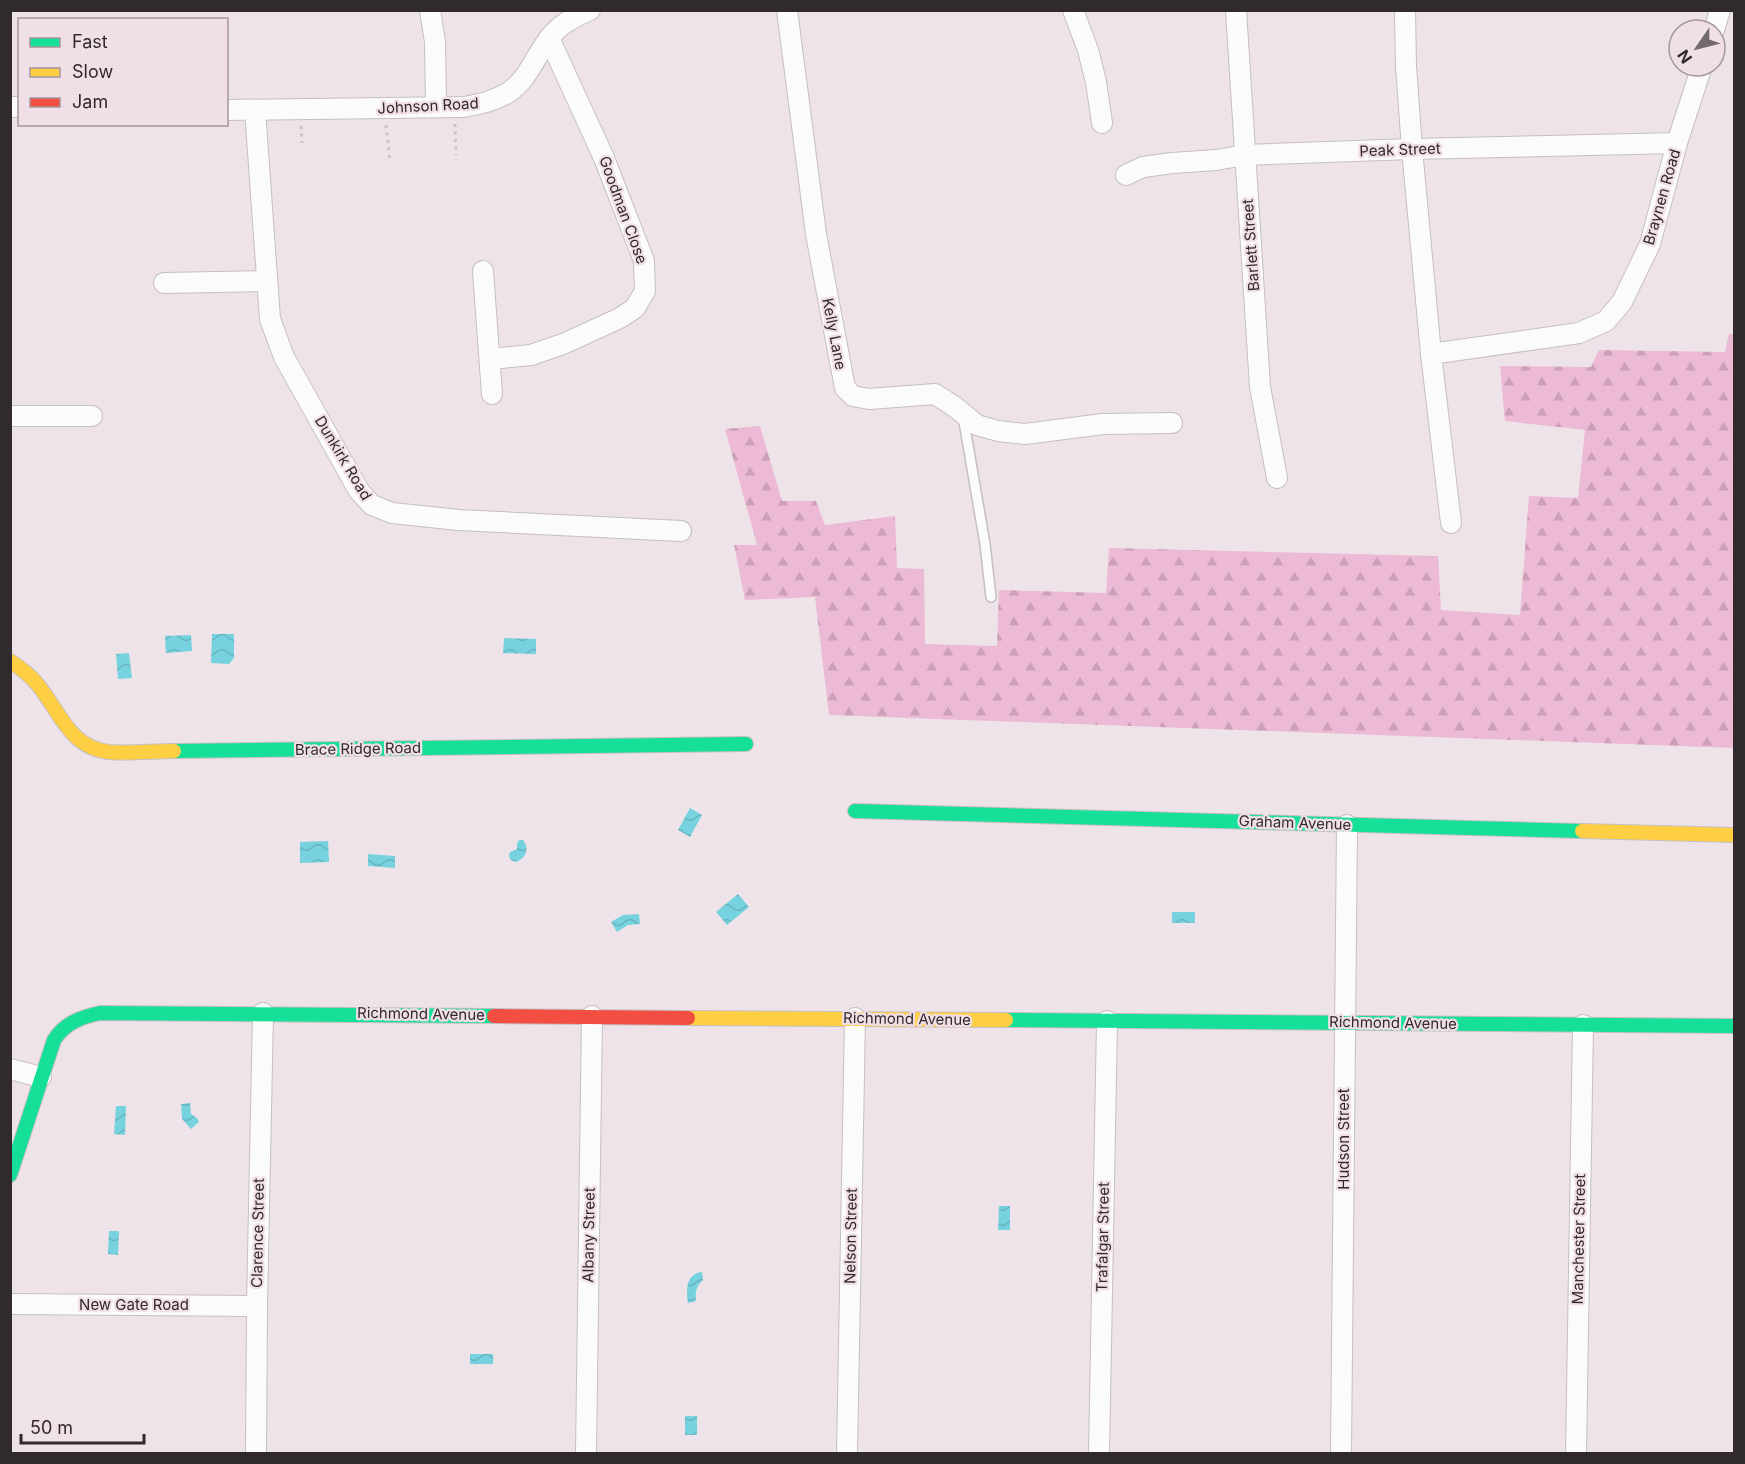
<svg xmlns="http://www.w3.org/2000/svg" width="1745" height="1464" font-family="Inter,sans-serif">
  <defs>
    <pattern id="forest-firs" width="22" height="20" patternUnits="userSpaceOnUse" patternTransform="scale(1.5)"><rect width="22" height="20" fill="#edbad5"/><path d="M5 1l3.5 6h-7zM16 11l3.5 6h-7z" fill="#cca0b7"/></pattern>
    <pattern id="water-waves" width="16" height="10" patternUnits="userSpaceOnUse" patternTransform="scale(1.5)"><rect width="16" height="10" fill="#76d2de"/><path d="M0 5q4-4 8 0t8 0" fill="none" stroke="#66b4bf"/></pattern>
  </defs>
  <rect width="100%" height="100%" fill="#ede3e8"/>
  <path fill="url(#forest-firs)" d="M1729 334H1734V748L829 715 815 597 745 600 734 545H757L725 429 760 426 782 501H816L825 525 895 516 897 568 924 569 925 644 997 646 999 590 1106 593 1109 548 1438 556 1441 610 1520 615 1529 496 1578 498 1585 430 1505 421 1500 366 1591 367 1599 350 1725 352Z"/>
  <g fill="url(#water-waves)">
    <path d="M212 634H234V658L229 664 211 663Z"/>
    <path d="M191 635 192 651 166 653 165 636Z"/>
    <path d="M504 638 536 639V654L503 653Z"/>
    <path d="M129 653 132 678 118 679 116 654Z"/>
    <path d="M690 808 702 815 690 837 678 830Z"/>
    <path d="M519 840H523C530 849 526 858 516 862L511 860 509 856 510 852 517 849V844Z"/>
    <path d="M328 841 329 862 300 863V842Z"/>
    <path d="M368 854 395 856V868L368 866Z"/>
    <path d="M738 894 749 907 727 925 716 912Z"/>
    <rect x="1172" y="912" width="23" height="11"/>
    <path d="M639 914 640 924 628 925 617 932 611 922 623 915Z"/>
    <path d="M190 1103 191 1114 197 1118 199 1122 191 1129 182 1119 181 1104Z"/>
    <path d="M116 1106H126L125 1135 114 1134Z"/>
    <path d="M999 1206H1010V1230H998Z"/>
    <path d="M109 1231H119L118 1255 108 1254Z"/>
    <path d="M702 1272 703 1280C696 1286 695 1293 696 1301L688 1303C686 1289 686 1274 702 1272Z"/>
    <rect x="470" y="1354" width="23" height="10"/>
    <rect x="685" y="1416" width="12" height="19"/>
  </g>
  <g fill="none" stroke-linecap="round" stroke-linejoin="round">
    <defs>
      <path id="lane" d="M963 416 985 544 991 597"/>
      <g id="street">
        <path d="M430 10 435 42 436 107"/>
        <path d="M787 10 816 234 845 388 853 396 869 399 935 394 955 407 977 425 998 431 1025 434 1103 424 1172 423"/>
        <path d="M1073 10 1088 50 1096 82 1102 123"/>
        <path d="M1236 10 1260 387 1277 478"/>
        <path d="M1405 10 1406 66 1412 149 1431 354 1451 523"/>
        <path d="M1714 30 1720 10"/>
        <path d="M10 107H20"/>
        <path d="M226 110 464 107C480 104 495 101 509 92 528 79 535 57 548 40 558 25 574 17 590 10"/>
        <path d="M255 110 270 319 284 357 359 491 372 505 392 513 459 520 681 531"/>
        <path d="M1126 175 1143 167 1172 163 1216 160 1245 155 1412 149 1677 143"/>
        <path d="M483 271 492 394"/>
        <path d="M164 283 267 281"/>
        <path d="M1431 354 1579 333 1606 321 1622 302 1650 244 1677 143 1702 66"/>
        <path d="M491 359 531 355 563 344 620 318 635 308 645 291 644 261 604 158 549 38"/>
        <path d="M10 416H92"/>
        <path d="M10 1069 41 1077"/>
        <path d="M10 1304 257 1306"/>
        <path d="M256 1454 257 1306 263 1013"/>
        <path d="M586 1454 592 1016"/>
        <path d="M847 1454 855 1018"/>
        <path d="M1099 1454 1107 1021"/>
        <path d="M1341 1454 1347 825"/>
        <path d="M1576 1454 1583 1025"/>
      </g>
      <g id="fast">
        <path d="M174 751 746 744"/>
        <path d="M855 811 1582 831"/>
        <path d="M1006 1020 1734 1026"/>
        <path d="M10 1175 54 1040C65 1023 81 1017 100 1013L494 1016"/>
      </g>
      <g id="slow">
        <path d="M10 661C21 668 30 675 38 685 60 712 70 748 109 752 130 754 153 751 174 751"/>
        <path d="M1582 831 1734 835"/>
        <path d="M688 1018 1006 1020"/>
      </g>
      <path id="jam" d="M494 1016 688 1018"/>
    </defs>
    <use href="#lane" stroke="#c6bfc2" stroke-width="12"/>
    <use href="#street" stroke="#c6bfc2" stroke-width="22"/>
    <use href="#fast" stroke="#c6bfc2" stroke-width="16"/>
    <use href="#slow" stroke="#c6bfc2" stroke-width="16"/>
    <use href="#jam" stroke="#c6bfc2" stroke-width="16"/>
    <g stroke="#c8c5c7" stroke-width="3" stroke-dasharray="3 4.5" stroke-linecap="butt">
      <path d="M455 124 456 155"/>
      <path d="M386 125 390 161"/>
      <path d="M301 126 302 143"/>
    </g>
    <use href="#lane" stroke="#fcfbfc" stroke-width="9"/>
    <use href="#street" stroke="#fcfbfc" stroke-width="20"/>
    <use href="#fast" stroke="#16e098" stroke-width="14"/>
    <use href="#slow" stroke="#ffcf43" stroke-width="14"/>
    <use href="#jam" stroke="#f24e42" stroke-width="14"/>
  </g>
  <g text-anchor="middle" stroke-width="4.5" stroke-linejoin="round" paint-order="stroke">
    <g font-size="15" fill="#302a2d" stroke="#f1dfe8">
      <text transform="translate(428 106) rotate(-3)" y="5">Johnson Road</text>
      <text transform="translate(1400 150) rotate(-2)" y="5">Peak Street</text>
      <text transform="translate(1662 197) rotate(-74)" y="5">Braynen Road</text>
      <text transform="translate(623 210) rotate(70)" y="5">Goodman Close</text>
      <text transform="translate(1251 245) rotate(-94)" y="5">Barlett Street</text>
      <text transform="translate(834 334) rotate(79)" y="5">Kelly Lane</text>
      <text transform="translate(343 458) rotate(59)" y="5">Dunkirk Road</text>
      <text transform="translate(358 749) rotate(-1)" y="5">Brace Ridge Road</text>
      <text transform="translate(1295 823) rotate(2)" y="5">Graham Avenue</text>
      <text transform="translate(421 1014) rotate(1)" y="5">Richmond Avenue</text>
      <text transform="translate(907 1019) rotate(1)" y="5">Richmond Avenue</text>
      <text transform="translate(1393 1023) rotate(1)" y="5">Richmond Avenue</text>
      <text transform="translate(1344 1139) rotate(-90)" y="5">Hudson Street</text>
      <text transform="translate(258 1233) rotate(-89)" y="5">Clarence Street</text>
      <text transform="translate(589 1235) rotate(-89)" y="5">Albany Street</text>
      <text transform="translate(851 1236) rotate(-89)" y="5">Nelson Street</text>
      <text transform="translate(1103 1237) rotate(-89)" y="5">Trafalgar Street</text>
      <text transform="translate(1579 1239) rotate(-89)" y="5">Manchester Street</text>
      <text x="134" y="1310">New Gate Road</text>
    </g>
  </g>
  <rect width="1745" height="1464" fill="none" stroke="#302a2d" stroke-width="24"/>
  <rect x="18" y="18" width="210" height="108" fill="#f1dfe8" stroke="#a4979d" stroke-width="1.5"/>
  <rect x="30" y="38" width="30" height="9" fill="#16e098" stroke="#a4979d" stroke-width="1.5"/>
  <text x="72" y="48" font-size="18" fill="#302a2d">Fast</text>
  <rect x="30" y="68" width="30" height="9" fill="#ffcf43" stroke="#a4979d" stroke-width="1.5"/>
  <text x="72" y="78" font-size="18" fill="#302a2d">Slow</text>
  <rect x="30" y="98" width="30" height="9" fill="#f24e42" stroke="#a4979d" stroke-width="1.5"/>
  <text x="72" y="108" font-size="18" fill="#302a2d">Jam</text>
  <g transform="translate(1697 48) rotate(235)"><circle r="28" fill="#f1dfe8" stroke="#a4979d" stroke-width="1.5"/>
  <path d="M0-4.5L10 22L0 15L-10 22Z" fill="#726b6e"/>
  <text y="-9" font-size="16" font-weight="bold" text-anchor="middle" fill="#302a2d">N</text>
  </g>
  <path d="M21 1434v9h123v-9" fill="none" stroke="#302a2d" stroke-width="3"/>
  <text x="30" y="1434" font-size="18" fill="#302a2d" stroke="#f1dfe8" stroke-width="4.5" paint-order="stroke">50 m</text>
</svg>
